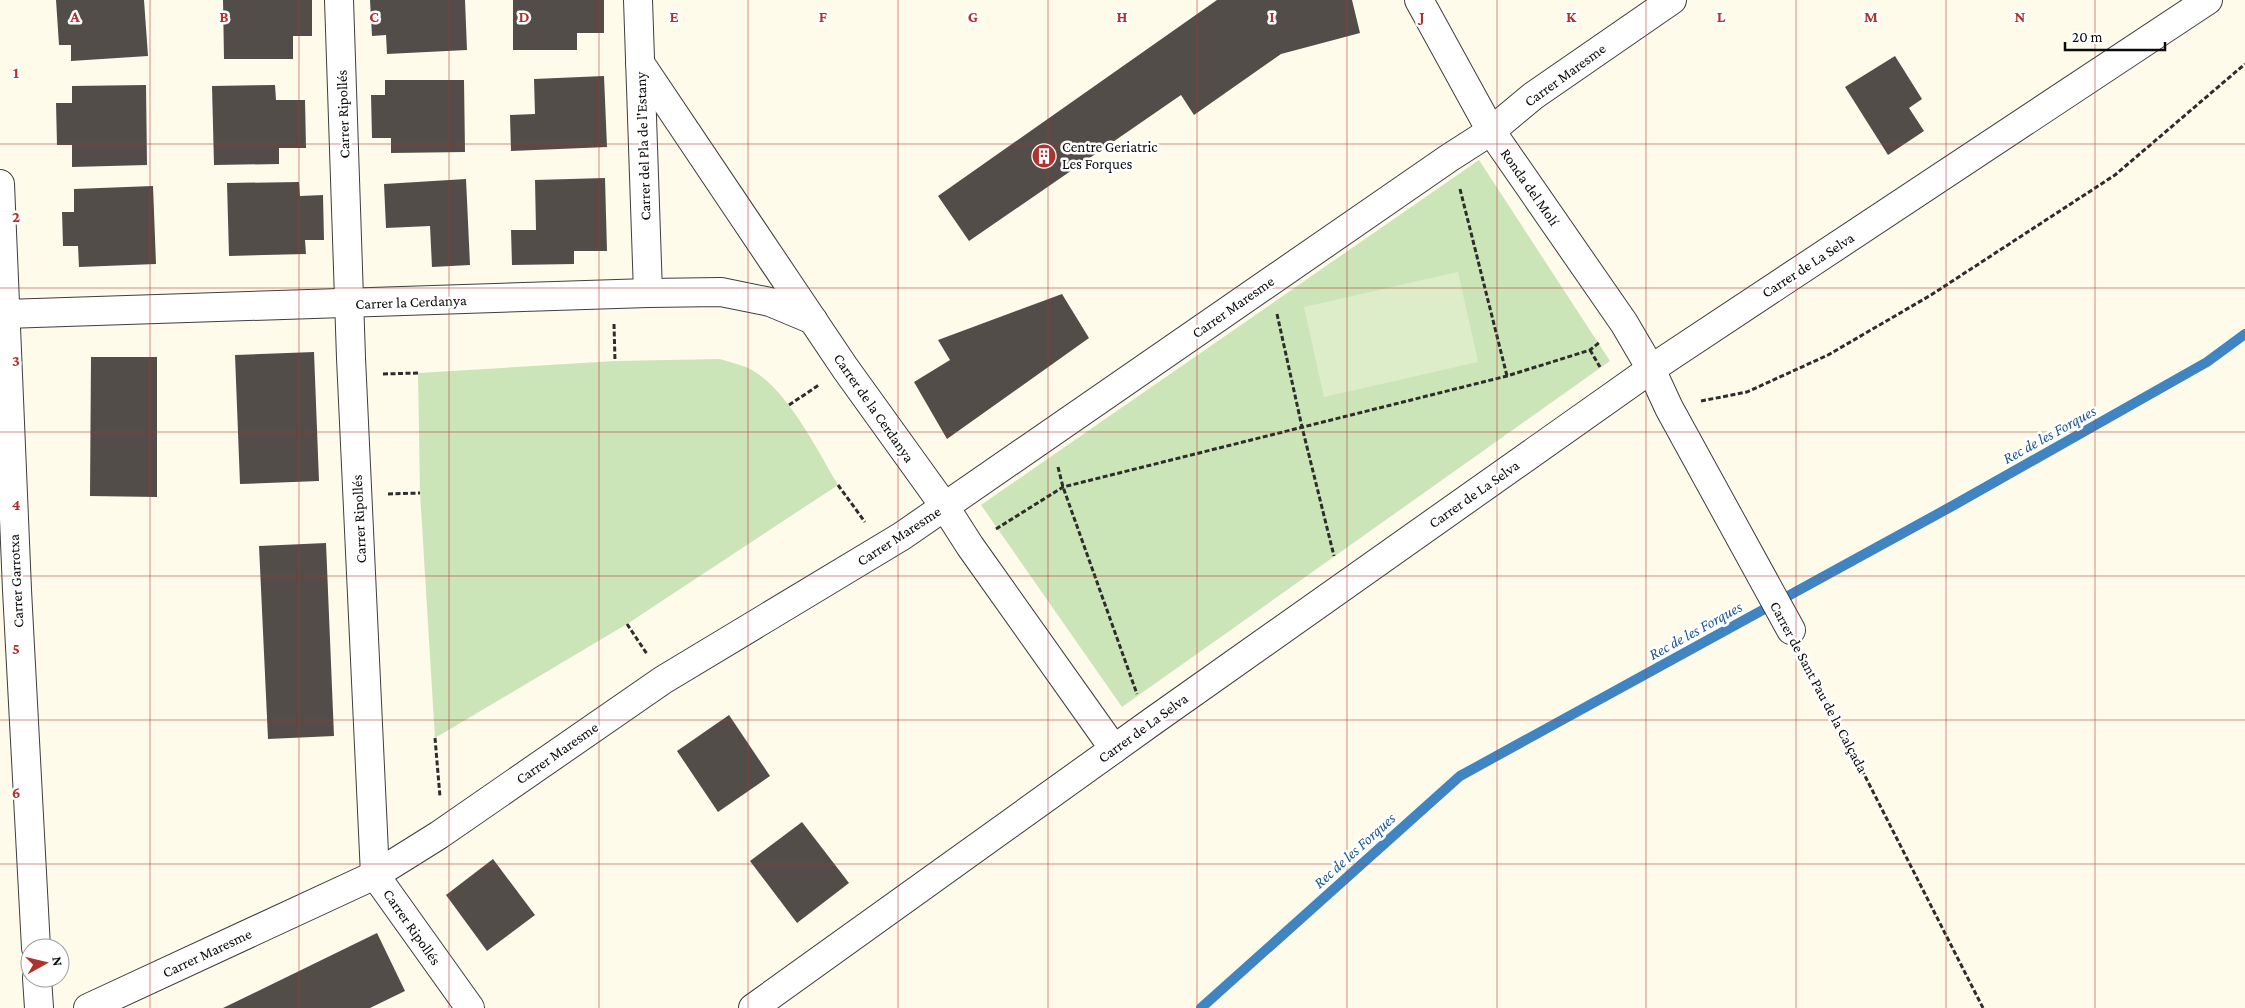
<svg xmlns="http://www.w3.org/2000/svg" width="2245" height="1008" font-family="'Crimson Pro',serif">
  <rect width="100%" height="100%" fill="#fefbeb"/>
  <g fill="#cce5b8">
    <path d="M1479 160 1610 361 1122 707 981 505Z"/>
    <path d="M720 359C729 362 738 364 746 367 785 384 817 450 838 485L627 624 435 738 420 493 418 373 615 361Z"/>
  </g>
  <path fill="#deedc9" d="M1458 272 1478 362 1324 397 1304 307Z"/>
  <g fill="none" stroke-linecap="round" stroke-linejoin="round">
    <path stroke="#4085c2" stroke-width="10" d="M1201 1008 1460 776 1954 505 2207 362 2245 334"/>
  </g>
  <g fill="#534d49">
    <path d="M56 0H144L148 56 71 61V45H59Z"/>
    <path d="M223 0H312V36H293V59H224Z"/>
    <path d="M370 0H465L467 50 387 54 386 35 372 36Z"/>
    <path d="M513 0H604V33H577V50H513Z"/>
    <path d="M1217 0H1352L1360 33 1281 54 1194 115 1181 95 969 241 938 196Z"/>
    <path d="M1895 56 1922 99 1909 108 1924 131 1888 155 1845 87Z"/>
    <path d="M604 76 607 147 511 151 510 115 535 114 534 79Z"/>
    <path d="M385 80H464L465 152 391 153V138H372L371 95H385Z"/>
    <path d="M146 85 147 165 72 167V145H57L56 103H72V86Z"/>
    <path d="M275 85 276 100H305L306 148H279V164L214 165 212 86Z"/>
    <path d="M605 178 607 251H574V264L512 265 511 230H536L535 180Z"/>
    <path d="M466 179 470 265 432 267 430 226 386 228 384 184Z"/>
    <path d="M299 182 300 196 323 195 324 240H305L306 254 229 256 227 183Z"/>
    <path d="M153 186 156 264 79 267 78 246H63L62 212H74V189Z"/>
    <path d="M1062 294 1089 338 947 439 914 382 950 360 938 340Z"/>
    <path d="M314 352 319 481 240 484 235 355Z"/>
    <path d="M91 357H157V497L90 496Z"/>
    <path d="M326 543 334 736 268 739 259 546Z"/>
    <path d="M729 715 770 776 718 812 677 751Z"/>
    <path d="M802 822 849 883 797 923 750 861Z"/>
    <path d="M493 859 535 915 487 951 446 895Z"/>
    <path d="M377 933 405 991 370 1008H223Z"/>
  </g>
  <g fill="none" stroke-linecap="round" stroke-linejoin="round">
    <defs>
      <g id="minor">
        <path d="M339 0 351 358 375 875 470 1008"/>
        <path d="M638 0 648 293"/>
        <path d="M1419 0 1491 131 1624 323 1651 369 1669 408 1791 630"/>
        <path d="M640 63 845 368 945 507 970 546 1114 749"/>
        <path d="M0 184 17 590 36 948"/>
        <path d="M5 314 648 293 721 292 770 302 813 320"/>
        <path d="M37 978 39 1008"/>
        <path d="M88 1008 375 875 439 835 663 680 902 536 1449 158 1491 131 1533 96 1672 0"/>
        <path d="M753 1008 1153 721 1651 369 2208 0"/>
      </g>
    </defs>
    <use href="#minor" stroke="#3e3e3e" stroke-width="30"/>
    <g stroke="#2d2d2d" stroke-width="3" stroke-dasharray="5 2.5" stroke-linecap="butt">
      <path d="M1460 189 1507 376"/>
      <path d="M1277 314 1302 427 1334 556"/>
      <path d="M614 324 615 361"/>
      <path d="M1590 350 1600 367"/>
      <path d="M383 374 418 373"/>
      <path d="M1701 401 1747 392 1828 355 1931 295 2115 175 2245 64"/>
      <path d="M789 405 819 385"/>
      <path d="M1058 467 1063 487 1137 694"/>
      <path d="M838 485 865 522"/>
      <path d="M388 494 420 493"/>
      <path d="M996 529 1063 487 1507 376 1590 350 1600 342"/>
      <path d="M627 624 647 654"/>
      <path d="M1804 656 1983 1008"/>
      <path d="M435 738 440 797"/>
    </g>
    <use href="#minor" stroke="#fff" stroke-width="28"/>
  </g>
  <path fill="none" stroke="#b0322e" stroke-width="1" stroke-opacity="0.55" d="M150 0V1008M299 0V1008M449 0V1008M599 0V1008M748 0V1008M898 0V1008M1048 0V1008M1197 0V1008M1347 0V1008M1497 0V1008M1646 0V1008M1796 0V1008M1946 0V1008M2095 0V1008M0 144H2245M0 288H2245M0 432H2245M0 576H2245M0 720H2245M0 864H2245"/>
  <defs>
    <symbol id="building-disc" viewBox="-11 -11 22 22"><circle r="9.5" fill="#b0322e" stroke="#fff"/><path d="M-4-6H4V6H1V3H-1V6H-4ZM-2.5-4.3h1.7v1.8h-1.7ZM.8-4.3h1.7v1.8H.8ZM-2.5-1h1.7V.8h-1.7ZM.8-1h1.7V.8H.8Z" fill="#fff"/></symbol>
  </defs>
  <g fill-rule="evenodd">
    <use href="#building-disc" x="1030" y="142" width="28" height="28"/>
  </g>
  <g text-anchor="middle" stroke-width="5" stroke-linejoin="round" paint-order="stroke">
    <g font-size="15" fill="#0b0b0b" stroke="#fff">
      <text transform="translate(1565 75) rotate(-36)" y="5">Carrer Maresme</text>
      <text transform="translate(343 114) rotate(-92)" y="5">Carrer Ripollés</text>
      <text transform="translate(643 146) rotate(-92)" y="5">Carrer del Pla de l'Estany</text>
      <text transform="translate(1530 187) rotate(55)" y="5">Ronda del Molí</text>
      <text transform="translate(1808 265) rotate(-33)" y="5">Carrer de La Selva</text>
      <text transform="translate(411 302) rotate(-2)" y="5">Carrer la Cerdanya</text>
      <text transform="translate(1233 307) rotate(-35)" y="5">Carrer Maresme</text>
      <text transform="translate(874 408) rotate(55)" y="5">Carrer de la Cerdanya</text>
      <text transform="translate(1474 494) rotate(-35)" y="5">Carrer de La Selva</text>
      <text transform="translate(359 519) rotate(-93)" y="5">Carrer Ripollés</text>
      <text transform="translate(899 536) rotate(-33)" y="5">Carrer Maresme</text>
      <text transform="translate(16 581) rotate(-93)" y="5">Carrer Garrotxa</text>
      <text transform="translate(1819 687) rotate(62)" y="5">Carrer de Sant Pau de la Calçada</text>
      <text transform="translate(1143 728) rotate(-36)" y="5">Carrer de La Selva</text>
      <text transform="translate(557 753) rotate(-35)" y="5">Carrer Maresme</text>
      <text transform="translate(412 927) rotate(55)" y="5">Carrer Ripollés</text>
      <text transform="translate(207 953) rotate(-25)" y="5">Carrer Maresme</text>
    </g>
    <g font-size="15" fill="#0b0b0b" stroke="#fff" text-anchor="start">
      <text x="1062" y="152">Centre Geriatric<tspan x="1062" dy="17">Les Forques</tspan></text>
    </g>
    <g font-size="16" font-style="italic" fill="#1f5893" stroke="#fff">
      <text transform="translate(2049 434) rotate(-29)" y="6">Rec de les Forques</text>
      <text transform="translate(1695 630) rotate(-29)" y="6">Rec de les Forques</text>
      <text transform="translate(1354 850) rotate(-42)" y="6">Rec de les Forques</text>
    </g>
  </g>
  <g font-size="16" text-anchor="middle" font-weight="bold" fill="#b0322e" stroke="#fff" stroke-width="5" stroke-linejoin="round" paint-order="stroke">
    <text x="75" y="22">A</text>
    <text x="224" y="22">B</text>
    <text x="374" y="22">C</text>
    <text x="524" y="22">D</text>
    <text x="674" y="22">E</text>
    <text x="823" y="22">F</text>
    <text x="973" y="22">G</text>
    <text x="1122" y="22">H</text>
    <text x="1272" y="22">I</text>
    <text x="1422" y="22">J</text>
    <text x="1571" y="22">K</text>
    <text x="1721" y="22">L</text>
    <text x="1871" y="22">M</text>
    <text x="2020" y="22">N</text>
    <text x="16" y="78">1</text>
    <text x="16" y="222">2</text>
    <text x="16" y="366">3</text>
    <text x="16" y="510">4</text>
    <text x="16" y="654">5</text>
    <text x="16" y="798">6</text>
  </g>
  <g transform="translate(45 963) rotate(82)"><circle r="24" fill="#ffffff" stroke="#9d9d9d"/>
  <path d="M0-4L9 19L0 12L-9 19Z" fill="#b0322e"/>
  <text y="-8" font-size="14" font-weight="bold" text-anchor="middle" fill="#0b0b0b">N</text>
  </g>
  <path d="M2065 42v8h100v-8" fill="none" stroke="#0b0b0b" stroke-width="2.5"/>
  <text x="2072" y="42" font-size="15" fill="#0b0b0b" stroke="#ffffff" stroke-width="4" paint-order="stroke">20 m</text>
</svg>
